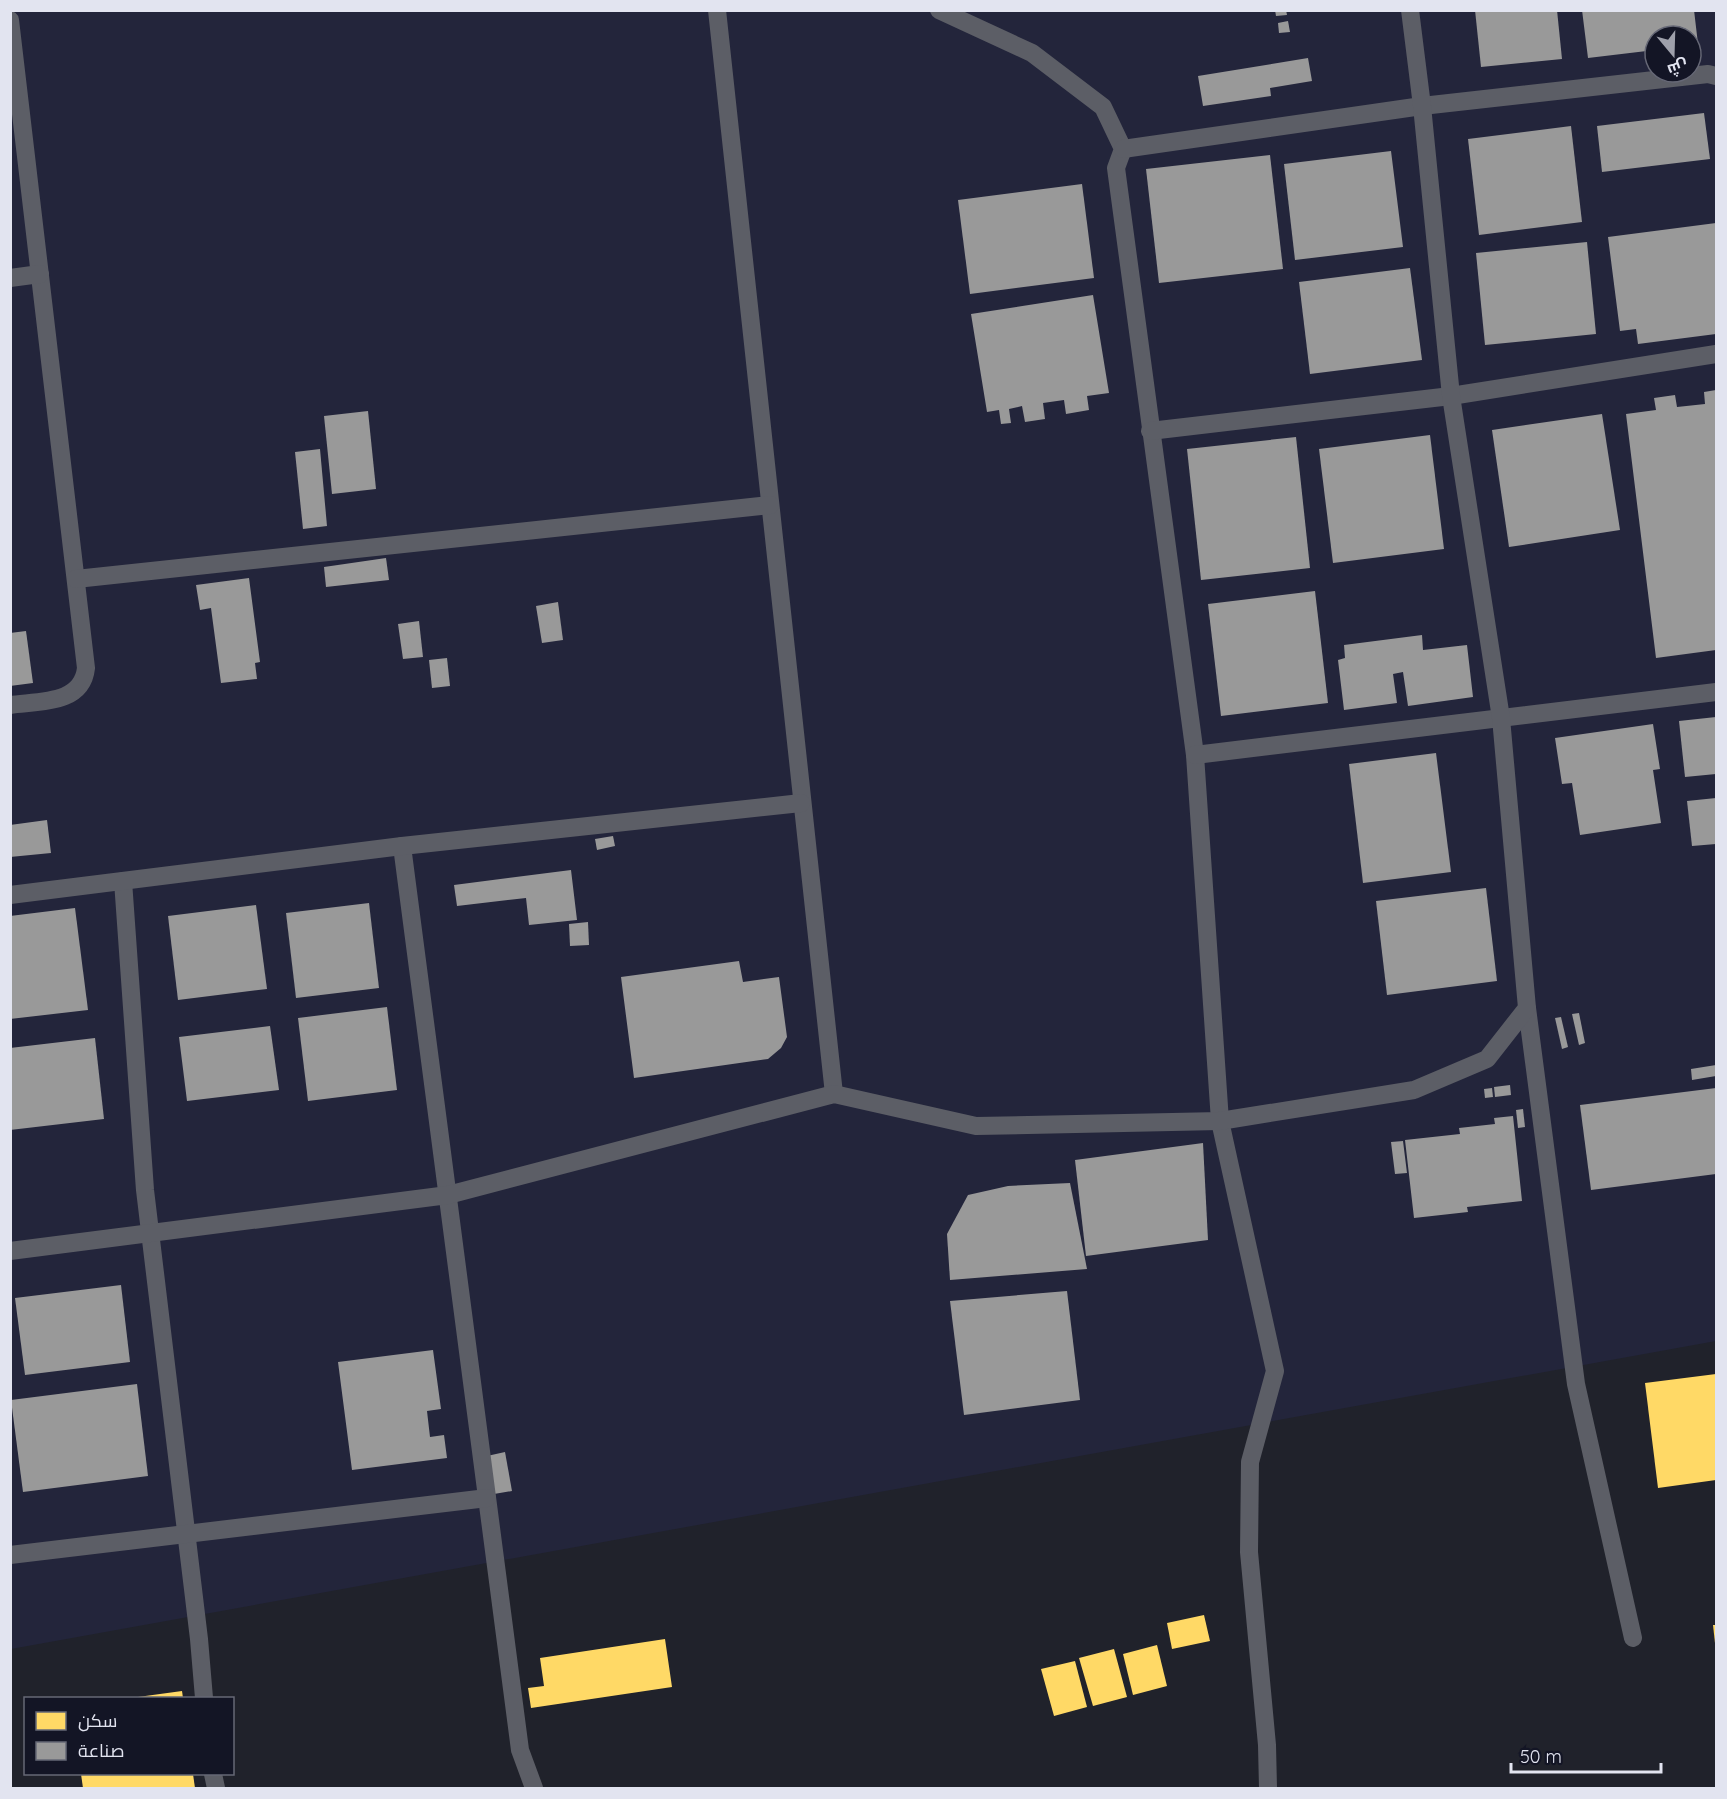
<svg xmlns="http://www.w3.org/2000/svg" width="1727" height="1799" font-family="Quicksand,Cairo,sans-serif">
  <rect width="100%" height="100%" fill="#20222b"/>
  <path fill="#23253b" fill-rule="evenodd" d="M11 11H1715L1716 1341 11 1649ZM1655 36H1691V72H1655Z"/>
  <g fill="#ffd966">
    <path d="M1716 1374V1480L1658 1488 1645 1383Z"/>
    <path d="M1204 1615 1210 1641 1172 1649 1167 1623Z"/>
    <path d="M1713 1625H1716V1643H1715Z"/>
    <path d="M665 1639 672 1687 531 1708 528 1688 544 1686 540 1658Z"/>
    <path d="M1157 1645 1167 1686 1133 1695 1123 1654Z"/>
    <path d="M1114 1649 1127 1697 1093 1706 1079 1658Z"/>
    <path d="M1075 1661 1087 1707 1054 1716 1041 1669Z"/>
    <path d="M182 1691 183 1698H138V1697Z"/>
    <path d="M81 1774H193L195 1788H83Z"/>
  </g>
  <g fill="#999">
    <path d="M1275 10H1286L1287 15 1276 16Z"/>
    <path d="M1475 10H1557L1562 59 1481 67Z"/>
    <path d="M1582 10H1694L1698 44 1691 45V36H1655V50L1588 58Z"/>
    <path d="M1288 21 1290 32 1279 33 1278 23Z"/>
    <path d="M1308 58 1312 81 1270 88 1271 96 1203 106 1198 76Z"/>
    <path d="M1704 113 1710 159 1602 172 1597 126Z"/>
    <path d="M1571 126 1582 222 1479 235 1468 139Z"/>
    <path d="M1391 151 1403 247 1295 260 1284 164Z"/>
    <path d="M1270 155 1283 269 1159 283 1146 169Z"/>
    <path d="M1082 184 1094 278 970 294 958 200Z"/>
    <path d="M1716 223V334L1638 344 1636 329 1620 331 1608 237Z"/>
    <path d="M1587 242 1596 334 1485 345 1476 253Z"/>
    <path d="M1410 268 1422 360 1310 374 1299 282Z"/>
    <path d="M1093 295 1109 393 1087 396 1089 410 1066 414 1064 400 1043 403 1045 419 1025 422 1022 406 1009 409 1011 423 1001 424 999 410 987 412 971 314Z"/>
    <path d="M1716 390V650L1656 658 1626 414 1656 410 1654 398 1675 395 1677 407 1705 404 1704 392Z"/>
    <path d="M368 411 376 489 332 494 324 416Z"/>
    <path d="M1602 414 1620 530 1509 547 1492 430Z"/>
    <path d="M1430 435 1444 549 1333 563 1319 449Z"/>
    <path d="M1296 437 1310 568 1201 580 1187 449Z"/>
    <path d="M320 449 327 526 303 529 295 452Z"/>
    <path d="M386 558 389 580 326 587 324 567Z"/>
    <path d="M249 578 260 662 255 663 257 679 221 683 211 608 200 610 196 585Z"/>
    <path d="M1315 591 1328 703 1221 716 1208 604Z"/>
    <path d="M558 602 563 640 542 643 536 606Z"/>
    <path d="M419 621 423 657 403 659 398 624Z"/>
    <path d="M26 631 33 683 10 686V633Z"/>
    <path d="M1422 635 1423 650 1467 645 1473 697 1408 706 1403 672 1393 674 1397 703 1344 710 1338 660 1345 658 1344 645Z"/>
    <path d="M447 658 450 686 432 688 429 660Z"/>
    <path d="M1716 717V774L1685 777 1679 721Z"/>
    <path d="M1653 724 1660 769 1653 770 1661 823 1580 835 1572 783 1562 784 1555 738Z"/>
    <path d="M1436 753 1451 872 1363 883 1349 764Z"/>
    <path d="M1716 798V844L1692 846 1687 801Z"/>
    <path d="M47 820 51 853 10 857V825Z"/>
    <path d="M613 836 615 846 597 850 595 839Z"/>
    <path d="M571 870 577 920 529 925 526 898 457 906 454 885Z"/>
    <path d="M1486 888 1497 981 1387 995 1376 901Z"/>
    <path d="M369 903 379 988 296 998 286 913Z"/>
    <path d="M256 905 267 989 178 1000 168 916Z"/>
    <path d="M75 908 88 1010 10 1019V916Z"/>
    <path d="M588 922 589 945 570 946 569 924Z"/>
    <path d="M739 961 743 982 779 977 787 1037 781 1048 768 1059 634 1078 621 977Z"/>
    <path d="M387 1007 397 1090 308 1101 298 1018Z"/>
    <path d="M1579 1013 1585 1043 1579 1045 1572 1014Z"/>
    <path d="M1561 1017 1568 1047 1562 1049 1555 1018Z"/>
    <path d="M270 1026 279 1090 187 1101 179 1037Z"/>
    <path d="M95 1038 104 1119 10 1130V1048Z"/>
    <path d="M1716 1065V1076L1692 1080 1691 1069Z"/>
    <path d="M1510 1085 1511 1095 1495 1097 1494 1087Z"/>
    <path d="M1492 1088 1493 1097 1485 1098 1484 1089Z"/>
    <path d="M1716 1088V1174L1591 1190 1580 1105Z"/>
    <path d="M1523 1109 1525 1127 1518 1128 1516 1110Z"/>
    <path d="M1513 1116 1522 1201 1467 1207 1468 1212 1414 1218 1405 1140 1460 1134 1459 1128 1495 1124 1494 1118Z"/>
    <path d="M1403 1141 1407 1173 1395 1174 1391 1142Z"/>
    <path d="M1203 1143 1208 1240 1086 1256 1075 1160Z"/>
    <path d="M1070 1183 1087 1269 950 1280 947 1234 968 1195 1008 1186Z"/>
    <path d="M121 1285 130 1362 25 1375 15 1298Z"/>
    <path d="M1067 1291 1080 1400 964 1415 950 1301Z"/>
    <path d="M433 1350 441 1409 427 1411 430 1437 444 1435 447 1458 352 1470 338 1362Z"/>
    <path d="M137 1384 148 1476 23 1492 11 1400Z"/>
    <path d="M505 1452 512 1491 494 1494 487 1456Z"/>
  </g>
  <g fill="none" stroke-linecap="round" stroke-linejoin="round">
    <g stroke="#5c5e66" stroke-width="18">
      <path d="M717 10 834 1094"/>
      <path d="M939 10 1032 53 1103 107 1123 149 1116 168 1195 755 1220 1121 1275 1371 1250 1462 1249 1552 1267 1745 1268 1788"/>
      <path d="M10 20 86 668C82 705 38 701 10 705"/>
      <path d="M1123 149 1422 106 1708 74 1716 76"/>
      <path d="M10 278 40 274"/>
      <path d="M1150 431 1451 396 1716 354"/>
      <path d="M76 579 770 505"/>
      <path d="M1195 755 1716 692"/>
      <path d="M402 846 520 1750 534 1788"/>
      <path d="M123 881 145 1190 199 1639 204 1698"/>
      <path d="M10 895 402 846 801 803"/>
      <path d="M1527 1008 1576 1384 1633 1638"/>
      <path d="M10 1251 448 1195 834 1094 976 1126 1220 1121 1414 1090 1487 1059 1527 1008 1501 718 1451 396 1422 106 1410 10"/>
      <path d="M10 1555 487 1498"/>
      <path d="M213 1774 216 1788"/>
    </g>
  </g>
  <rect width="1727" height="1799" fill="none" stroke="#e2e4f0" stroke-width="24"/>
  <rect x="24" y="1697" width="210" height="78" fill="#131525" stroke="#666876" stroke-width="1.5"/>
  <rect x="36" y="1712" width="30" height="18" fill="#ffd966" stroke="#666876" stroke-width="1.5"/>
  <text x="78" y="1727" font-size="18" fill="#e2e4f0">سكن</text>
  <rect x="36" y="1742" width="30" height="18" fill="#999999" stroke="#666876" stroke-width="1.5"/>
  <text x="78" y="1757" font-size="18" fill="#e2e4f0">صناعة</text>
  <g transform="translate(1673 54) rotate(161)"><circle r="28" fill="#131525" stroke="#666876" stroke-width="1.5"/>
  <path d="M0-4.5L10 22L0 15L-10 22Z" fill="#9ea0ab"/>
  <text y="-9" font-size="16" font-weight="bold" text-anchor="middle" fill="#e2e4f0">ش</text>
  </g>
  <path d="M1511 1763v9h150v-9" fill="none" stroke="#e2e4f0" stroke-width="3"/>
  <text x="1520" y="1763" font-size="18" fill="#e2e4f0" stroke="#131525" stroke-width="4.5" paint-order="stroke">50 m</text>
</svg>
